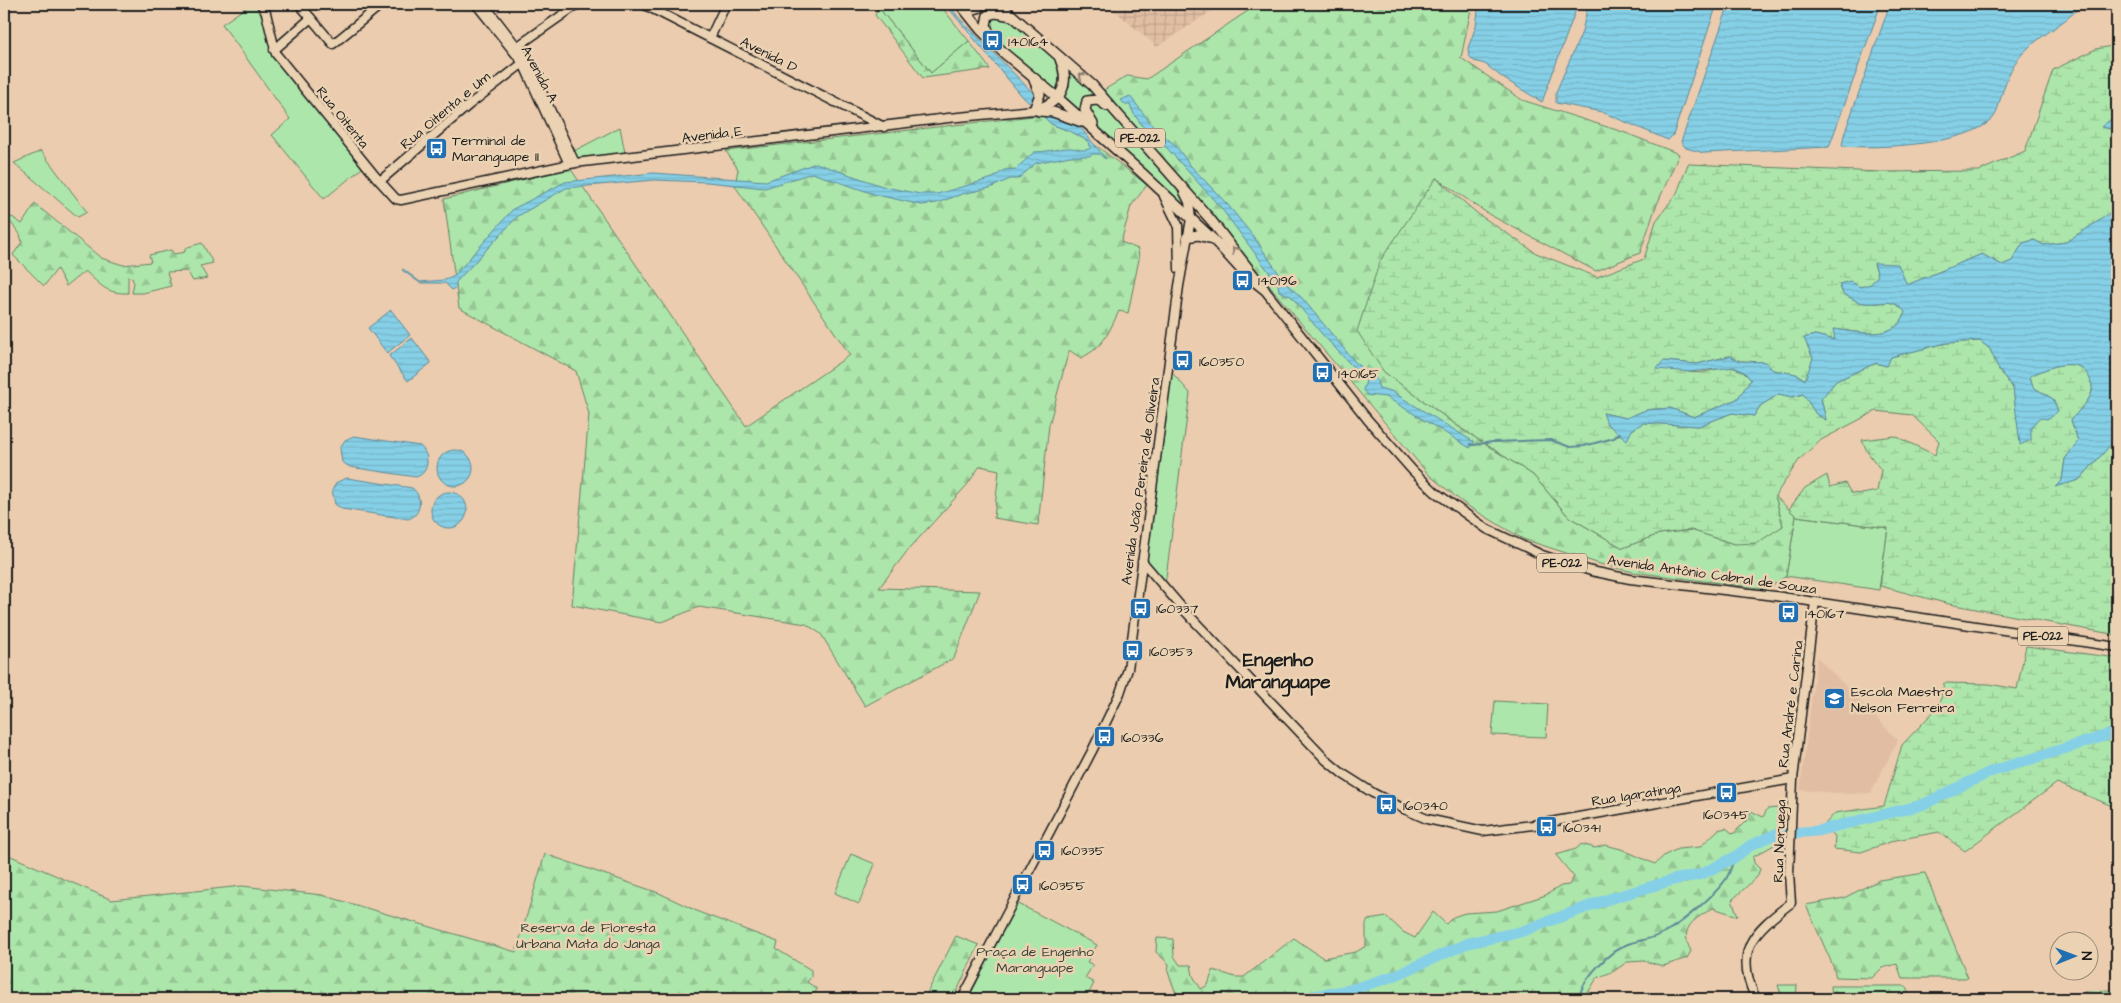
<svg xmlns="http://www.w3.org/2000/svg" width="2121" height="1003" font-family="'Architects Daughter',sans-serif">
  <defs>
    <pattern id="industrial-grid" width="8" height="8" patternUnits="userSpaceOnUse" patternTransform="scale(1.25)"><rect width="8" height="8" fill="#e1bea3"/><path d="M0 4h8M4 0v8" fill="none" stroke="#c0a38c"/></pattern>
    <pattern id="forest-firs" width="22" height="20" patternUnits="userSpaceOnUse" patternTransform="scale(1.25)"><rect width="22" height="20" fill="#ade6ab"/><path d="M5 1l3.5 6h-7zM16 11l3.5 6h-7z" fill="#94c593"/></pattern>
    <pattern id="wetland-marsh" width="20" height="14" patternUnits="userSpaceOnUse" patternTransform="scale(1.25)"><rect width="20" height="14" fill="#ade6ab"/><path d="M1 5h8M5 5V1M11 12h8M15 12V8" fill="none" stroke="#94c593"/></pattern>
    <pattern id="water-rules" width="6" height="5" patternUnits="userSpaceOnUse" patternTransform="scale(1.25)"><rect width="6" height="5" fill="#86d0e7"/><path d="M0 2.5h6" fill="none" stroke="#73b2c6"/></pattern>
  </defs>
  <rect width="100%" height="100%" fill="#ebccaf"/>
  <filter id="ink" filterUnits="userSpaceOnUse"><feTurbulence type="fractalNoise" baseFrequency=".02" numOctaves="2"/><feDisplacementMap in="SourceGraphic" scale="10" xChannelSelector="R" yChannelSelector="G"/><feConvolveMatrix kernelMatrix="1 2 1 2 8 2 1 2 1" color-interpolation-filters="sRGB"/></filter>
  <g filter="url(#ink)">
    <path fill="#e1bea3" d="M1817 657 1898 740 1871 793 1850 794 1800 790Z"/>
    <path fill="url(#industrial-grid)" d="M1107 4H1222L1157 47Z"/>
    <g fill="#ade6ab" stroke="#648164">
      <path d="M251 4H262L275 53 366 165 324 199 272 135 290 119 222 24Z"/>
      <path d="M884 4H939L969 41 931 73 879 8Z"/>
      <path d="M999 13C1017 24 1062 52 1063 75 1063 81 1059 88 1058 94L998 42 988 27 993 14Z"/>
      <path d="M1068 67 1100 97 1090 94 1081 102 1088 122 1063 97 1070 79Z"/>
      <path d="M1096 101 1109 111 1184 195 1189 214 1094 122 1090 115 1089 103Z"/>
      <path d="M620 127 625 153 576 158 574 151Z"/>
      <path d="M41 151 87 212 78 217 14 163Z"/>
      <path d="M1168 368 1190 393 1165 585 1142 561Z"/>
      <path d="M1796 516 1888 528 1879 590 1786 576Z"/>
      <path d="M1495 701 1548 704 1546 737 1492 735Z"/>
      <path d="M851 854 875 864 859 904 835 893Z"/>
      <path d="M1017 903 1097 945 1087 962 1093 965 1085 978 1094 983 1086 999H968Z"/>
    </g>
    <g fill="url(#forest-firs)" stroke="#648164">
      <path d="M1258 4H1472L1461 58 1522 100 1623 132 1679 154 1655 209 1640 253 1596 271 1490 215 1436 178 1384 372 1459 427 1533 475 1569 517 1623 548 1659 534 1691 530 1734 544 1783 526 1775 496 1796 516 1786 576 1767 589 1633 572 1600 564 1523 539 1466 505 1429 475 1104 90 1127 76 1147 79Z"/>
      <path d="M879 8 931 73 969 41 990 69 923 78 875 15Z"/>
      <path d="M1042 115 1051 124 1074 133 1098 147 1147 185 1131 206 1121 242 1138 249 1139 259 1128 313 1119 311C1108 333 1105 346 1081 358L1069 350 1049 425 1038 525 994 518 999 470 980 466 967 485 908 550 879 588 980 591 954 658 865 706 821 634 806 624 699 607 662 622 572 605 589 414 576 371 459 308 444 199 570 168 746 426 850 355 735 186 738 169 726 151Z"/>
      <path d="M35 204 101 258 123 265 151 262 149 255 171 250 174 254 185 252V248L202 243 213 263 200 266 207 278 193 281 187 271 167 272 171 286 143 293H132L134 283 132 278 128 276V293C106 294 101 285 85 271L66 286 57 269 44 286 13 255 22 242 20 234 8 219 12 217 22 224Z"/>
      <path d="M1777 808 1783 843 1774 845 1753 857 1754 863 1760 869 1757 877 1732 900 1738 916 1713 908C1695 919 1678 927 1691 951L1687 958 1663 966 1644 961 1627 962 1614 971 1597 978 1584 999H1178L1168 972 1169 964 1156 952 1157 938 1173 939 1174 956 1180 965H1191L1193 976 1201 989 1208 985 1213 970 1235 977H1244L1294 938 1323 958 1356 952 1366 946V924L1368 920 1387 917 1403 932 1415 938 1433 912 1446 924 1453 917 1465 913 1497 911 1546 895 1561 886 1569 885 1574 877 1556 855 1576 849 1582 844 1595 848 1605 845 1621 849 1655 864 1665 855 1678 849 1700 847 1718 830 1726 828 1733 834 1749 818 1751 811 1763 817 1767 809Z"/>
      <path d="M4 853 112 900 242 886 322 895 516 952 545 854 659 893 701 913 778 942 776 949 811 970V977L807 982 817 989 814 995 822 999H4Z"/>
      <path d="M1925 873 1968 978H1902L1897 964 1882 968 1872 978 1836 977 1833 966 1806 905 1844 898 1879 880Z"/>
      <path d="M956 936 979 945 953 999H924Z"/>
      <path d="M1778 985H1797L1796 999H1782Z"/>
      <path d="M1831 986H1906L1910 999H1832Z"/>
      <path d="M2111 990 2115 999H2086L2085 991Z"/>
    </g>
    <g fill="url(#wetland-marsh)" stroke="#648164">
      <path d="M2117 45V118L2110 120 2102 127 2117 130V209L2114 212 2066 242 2044 245 2034 240 2023 243 2012 261 2002 265 1982 254 1907 285 1874 264 1878 275 1872 284 1860 287 1850 282 1839 284 1843 294C1850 297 1858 303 1865 303 1883 305 1890 296 1905 312 1898 342 1857 332 1834 329L1836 340 1815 335 1804 338 1813 358 1806 380 1796 374 1773 370 1765 362 1740 361 1730 356 1697 364 1663 361C1671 365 1680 370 1689 372 1713 377 1730 354 1751 380L1737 399 1694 417 1670 408 1646 410 1626 418 1603 413 1632 430 1643 423 1699 426 1732 413 1754 416 1760 406 1779 394 1792 397 1803 394 1816 414 1826 420 1821 398 1836 381 1876 363 1886 366 1891 357 1946 343 1980 341 1990 349 1999 370 2013 388 2021 444 2031 427 2053 399 2033 387 2030 376C2048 368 2077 354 2089 376 2091 381 2093 386 2092 391 2090 401 2077 412 2071 420L2078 441 2065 459 2062 480 2056 486 2079 480 2116 439 2117 441V635L1949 604 1880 586 1888 528 1796 516 1789 509 1805 488 1827 475 1830 487 1845 483 1851 493 1862 494 1877 491 1881 470 1868 453 1862 440 1895 436 1935 455 1939 441 1912 415 1876 411 1819 441 1799 460 1775 496 1783 526 1757 543 1734 544 1691 530 1659 534 1623 548 1569 517 1533 475 1459 427 1384 372 1357 331 1380 261 1436 178 1478 214 1536 253 1597 277 1644 259 1656 221 1677 193 1688 164 1881 172 1979 171 2025 151 2053 70 2096 49Z"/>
      <path d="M2026 646 2117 658V808L2057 783 1965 851 1939 832 1896 840 1861 852 1834 849 1835 836 1828 830 1818 833 1784 836 1817 833 1835 813 1884 806 1902 745 1939 706 1944 683 1989 684 2017 689Z"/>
    </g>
    <g fill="url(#water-rules)" stroke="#5c8896">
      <path d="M945 4H948L959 18 1055 115 1080 127 1106 159 1099 154H1093L1089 156H1070L1036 163 1018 179H1010L990 188 962 194 937 203 922 205 877 195 812 173 765 188 707 182 654 180 566 188 518 216 456 282V287L452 290 445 283H420L402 270 403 269 420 282 445 280 454 276 513 209 565 182 653 173 766 181 816 163 885 187 920 194H937L993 178 1004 170 1016 169 1034 152C1046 152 1056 149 1067 148 1076 147 1082 153 1091 148L1089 142 1074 133 1051 124 1022 96Z"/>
      <path d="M1479 4H1578L1542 102 1503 78 1485 64 1474 61 1469 56 1468 48 1476 26Z"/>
      <path d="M1588 4H1717L1673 135 1668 140 1602 112 1556 103V92L1582 32Z"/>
      <path d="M1729 4H1881L1829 147 1704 153 1686 148 1681 142Z"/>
      <path d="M1890 4H2077L2079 8C2062 25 2039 36 2023 53 2010 66 2005 84 2000 100 1998 106 1997 114 1993 118 1970 145 1877 149 1842 146L1844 135Z"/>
      <path d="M1130 96 1153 126 1176 146 1190 165 1228 205 1253 236 1285 282 1302 298 1355 362 1376 378 1379 388 1391 391 1474 442 1470 448 1386 397 1367 395 1363 390 1366 381 1321 333 1291 296 1279 291 1278 284 1221 208 1166 147 1149 135 1134 114 1130 105H1125L1121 100Z"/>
      <path d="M2117 118V130L2101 127 2110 120Z"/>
      <path d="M2117 209V441L2115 440 2079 480 2055 487 2062 480 2065 459 2078 441 2071 420C2077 412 2090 401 2092 392 2093 387 2091 381 2089 377 2077 354 2048 368 2030 376L2033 387 2053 399 2058 411 2049 419 2039 418 2031 427V440L2020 445 2013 388 1999 370 1990 349 1980 341 1946 343 1891 357 1887 366 1876 363 1836 381 1821 399 1826 420 1816 414 1803 394 1792 397 1779 394 1760 406 1754 416 1732 413 1699 426 1643 423 1632 430 1627 440 1607 424 1603 413 1626 418 1646 410 1670 408 1694 417 1737 399 1751 380 1744 372 1734 367 1690 372 1657 369 1663 361 1697 364 1730 356 1740 361 1765 362 1773 370 1796 374 1805 380 1813 358 1804 338 1815 335 1835 340 1833 329C1856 332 1898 342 1905 312 1891 296 1883 305 1865 303 1858 303 1850 297 1843 294L1839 284 1850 281 1860 287 1871 284 1878 275 1874 263 1898 264 1907 285 1982 254 2002 265 2012 261 2023 243 2034 240 2044 245 2066 242Z"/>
      <path d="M391 310 410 335 387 353 368 328Z"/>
      <path d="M412 338 431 363 408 381 389 356Z"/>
      <path d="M354 436 420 446C430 454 430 473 416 477L350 467 342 462 340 448 345 440Z"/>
      <circle cx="455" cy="468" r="18"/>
      <path d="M347 478 412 488C423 496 422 515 408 519L342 509 335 504 332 490 337 482Z"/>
      <circle cx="449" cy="510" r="18"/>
    </g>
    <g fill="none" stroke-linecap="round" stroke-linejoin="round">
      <g stroke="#5c8896" stroke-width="2">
        <path d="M1470 444 1473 445 1492 442 1551 440 1570 447 1584 446 1614 438 1620 433"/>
        <path d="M1579 999C1581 980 1610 950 1628 944 1640 940 1654 939 1665 932 1681 924 1716 894 1726 879 1730 873 1732 864 1735 857"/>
      </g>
      <path stroke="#86d0e7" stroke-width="11" d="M1295 999 1350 990 1394 976 1468 943 1520 932 1606 900 1673 880 1702 874 1735 857 1751 845 1776 834 1817 831 1922 805 1990 772 2117 732"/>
      <defs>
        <g id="secondary">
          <path d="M261 4 266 13 276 54 376 177 396 199 401 200 575 163 948 118 1034 110"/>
          <path d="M299 4 333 44 382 4"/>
          <path d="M476 4 523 63 569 164"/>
          <path d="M484 4 527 60 575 163"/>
          <path d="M643 4 884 127"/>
          <path d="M710 38 726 4"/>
          <path d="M518 46 578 4"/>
          <path d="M274 50 311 18"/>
          <path d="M380 181 470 104 527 60"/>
          <path d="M1142 561 1184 610 1326 760 1343 774 1373 793 1404 809 1427 819 1483 831 1533 825 1793 779"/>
          <path d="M1756 999C1733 950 1753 932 1791 903L1789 873 1793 779 1815 602"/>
        </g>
        <g id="primary">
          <path d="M1164 196 1178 225 1179 269"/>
          <path d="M1264 289 1368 420 1413 471 1435 492 1487 529 1542 555 1591 571 1630 579 1775 596 2117 647"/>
          <path d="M962 999 1092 751 1120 693 1128 669 1179 286 1191 219 1189 202 1184 192"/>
        </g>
        <g id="highway">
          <path d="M960 4 980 29 1005 54 1058 98 1141 172 1214 240 1245 274 1264 289"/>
          <path d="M965 4 974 9 978 8 980 4"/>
          <path d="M999 4 1092 85 1210 219 1258 281"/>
          <path d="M990 36 986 25 988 15 996 13 1012 16"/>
          <path d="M1034 110C1061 103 1071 85 1060 59"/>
          <path d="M1034 110 1040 94 1034 80"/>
          <path d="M1039 111 1053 112 1082 122"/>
          <path d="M1093 124 1085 110 1087 101 1098 100 1107 106"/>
          <path d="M1187 237 1198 235 1209 238"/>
        </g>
      </defs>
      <use href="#secondary" stroke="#1c1c1c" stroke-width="11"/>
      <use href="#primary" stroke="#1c1c1c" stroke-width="11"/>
      <use href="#highway" stroke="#1c1c1c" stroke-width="12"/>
      <use href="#secondary" stroke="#ebd2b3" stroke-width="8"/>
      <use href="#primary" stroke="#ebd2b3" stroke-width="8"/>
      <use href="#highway" stroke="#ebd2b3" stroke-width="9"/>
    </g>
    <defs><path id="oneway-chevron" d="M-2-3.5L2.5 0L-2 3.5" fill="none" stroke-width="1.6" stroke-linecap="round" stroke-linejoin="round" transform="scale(1.25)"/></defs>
    <g stroke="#8e806f">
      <use href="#oneway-chevron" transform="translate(1082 76) rotate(-139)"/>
      <use href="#oneway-chevron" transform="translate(1235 250) rotate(-129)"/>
    </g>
  </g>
  <defs>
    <symbol id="bus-square" viewBox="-11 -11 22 22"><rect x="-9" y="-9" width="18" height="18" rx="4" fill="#1f6fb2" stroke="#ebd2b3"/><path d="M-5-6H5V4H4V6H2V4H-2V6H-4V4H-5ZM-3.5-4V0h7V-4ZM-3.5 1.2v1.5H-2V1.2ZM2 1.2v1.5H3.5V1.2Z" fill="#fff"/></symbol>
    <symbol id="school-square" viewBox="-11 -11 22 22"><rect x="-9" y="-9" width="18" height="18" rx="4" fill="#1f6fb2" stroke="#ebd2b3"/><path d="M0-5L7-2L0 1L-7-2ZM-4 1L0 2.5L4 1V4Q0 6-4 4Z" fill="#fff"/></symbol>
  </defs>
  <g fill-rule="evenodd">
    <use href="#bus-square" x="980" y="28" width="25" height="25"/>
    <use href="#bus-square" x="424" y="136" width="25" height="25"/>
    <use href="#bus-square" x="1230" y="268" width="25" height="25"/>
    <use href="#bus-square" x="1170" y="348" width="25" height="25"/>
    <use href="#bus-square" x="1310" y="360" width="25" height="25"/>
    <use href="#bus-square" x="1128" y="596" width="25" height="25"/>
    <use href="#bus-square" x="1776" y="600" width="25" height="25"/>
    <use href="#bus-square" x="1120" y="638" width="25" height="25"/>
    <use href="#school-square" x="1822" y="686" width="25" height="25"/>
    <use href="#bus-square" x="1092" y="724" width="25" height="25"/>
    <use href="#bus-square" x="1714" y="780" width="25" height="25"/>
    <use href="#bus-square" x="1374" y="792" width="25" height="25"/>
    <use href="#bus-square" x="1534" y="814" width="25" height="25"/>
    <use href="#bus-square" x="1032" y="838" width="25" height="25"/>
    <use href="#bus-square" x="1010" y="872" width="25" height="25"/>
  </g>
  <g text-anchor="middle" stroke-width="5" stroke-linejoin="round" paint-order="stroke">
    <g fill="#ebd2b3" stroke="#5a5349" stroke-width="1">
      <rect x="1115" y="128.5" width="50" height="19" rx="4"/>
      <rect x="1537" y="553.5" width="50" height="19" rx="4"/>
      <rect x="2018" y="626.5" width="50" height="19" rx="4"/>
    </g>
    <g font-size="12" font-weight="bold" fill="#1c1c1c">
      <text x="1140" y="142">PE-022</text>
      <text x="1562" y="567">PE-022</text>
      <text x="2043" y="640">PE-022</text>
    </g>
    <g font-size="14" fill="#1c1c1c" stroke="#ebd2b3" text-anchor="start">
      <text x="1008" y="46">140164</text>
      <text x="452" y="145">Terminal de<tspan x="452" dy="16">Maranguape II</tspan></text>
      <text x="1258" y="285">140196</text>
      <text x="1199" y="366">160350</text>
      <text x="1338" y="378">140165</text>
      <text x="1156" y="613">160337</text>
      <text x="1805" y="618">140167</text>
      <text x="1149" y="656">160353</text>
      <text x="1851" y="696">Escola Maestro<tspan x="1851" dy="16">Nelson Ferreira</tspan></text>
      <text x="1121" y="742">160336</text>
      <text x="1403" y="810">160340</text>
      <text x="1726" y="819" text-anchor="middle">160345</text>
      <text x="1563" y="832">160341</text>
      <text x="1061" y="855">160335</text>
      <text x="1039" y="890">160355</text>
    </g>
    <g font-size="14" fill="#1c1c1c" stroke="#ebd2b3">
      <text transform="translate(769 54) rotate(27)" y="5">Avenida D</text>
      <text transform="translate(540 74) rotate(62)" y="5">Avenida A</text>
      <text transform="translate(445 110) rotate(-40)" y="5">Rua Oitenta e Um</text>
      <text transform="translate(343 117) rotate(51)" y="5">Rua Oitenta</text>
      <text transform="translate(712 134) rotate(-7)" y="5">Avenida E</text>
      <text transform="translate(1140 481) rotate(-82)" y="5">Avenida João Pereira de Oliveira</text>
      <text transform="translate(1712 574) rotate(8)" y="5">Avenida Antônio Cabral de Souza</text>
      <text transform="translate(1790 704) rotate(-83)" y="5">Rua André e Carina</text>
      <text transform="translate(1636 794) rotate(-9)" y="5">Rua Igaratinga</text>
      <text transform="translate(1779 841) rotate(-88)" y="5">Rua Noruega</text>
    </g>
    <g font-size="14" fill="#394439" stroke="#ebd2b3">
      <text x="588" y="932">Reserva de Floresta<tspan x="588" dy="16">Urbana Mata do Janga</tspan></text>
      <text x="1035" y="956">Praça de Engenho<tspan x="1035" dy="16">Maranguape</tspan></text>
    </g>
    <g font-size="19" font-weight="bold" fill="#1c1c1c" stroke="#ebd2b3">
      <text x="1278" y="666">Engenho<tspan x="1278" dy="22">Maranguape</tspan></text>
    </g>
  </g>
  <rect width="2121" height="1003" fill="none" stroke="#ebd2b3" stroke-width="20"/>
  <rect x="10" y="10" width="2101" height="983" fill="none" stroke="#1c1c1c" stroke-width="2" filter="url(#ink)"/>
  <g transform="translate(2074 956) rotate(89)"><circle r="24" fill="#ebd2b3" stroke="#988977"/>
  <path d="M0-4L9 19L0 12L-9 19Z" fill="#1f6fb2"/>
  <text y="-8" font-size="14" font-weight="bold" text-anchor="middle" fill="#1c1c1c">N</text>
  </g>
</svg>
